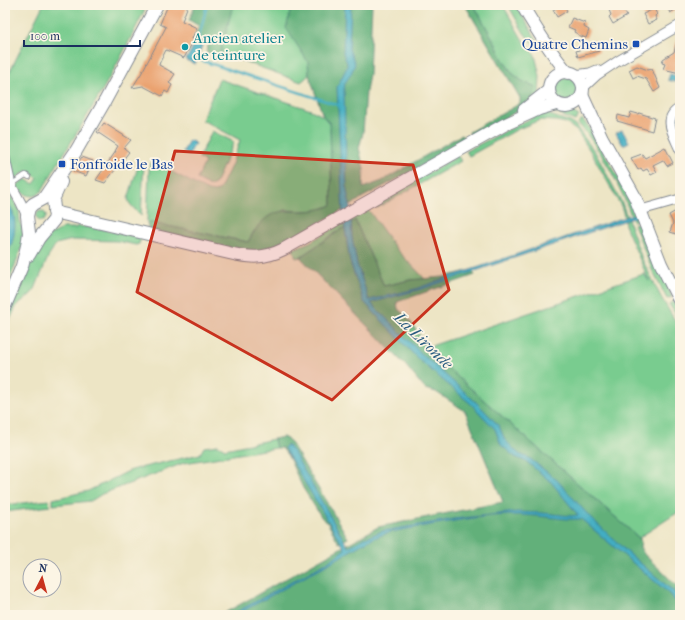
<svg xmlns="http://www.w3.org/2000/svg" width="685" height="620" font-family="'IM FELL French Canon',serif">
  <rect width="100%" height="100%" fill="#fcf5e5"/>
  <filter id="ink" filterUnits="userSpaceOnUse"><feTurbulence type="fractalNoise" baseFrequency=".025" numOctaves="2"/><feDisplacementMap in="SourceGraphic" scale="8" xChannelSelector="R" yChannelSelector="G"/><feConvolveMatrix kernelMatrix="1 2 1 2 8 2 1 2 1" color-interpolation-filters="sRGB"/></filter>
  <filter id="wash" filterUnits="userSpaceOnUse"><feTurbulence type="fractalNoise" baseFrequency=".012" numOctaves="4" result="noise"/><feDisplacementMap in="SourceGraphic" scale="16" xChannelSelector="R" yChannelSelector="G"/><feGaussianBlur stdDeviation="0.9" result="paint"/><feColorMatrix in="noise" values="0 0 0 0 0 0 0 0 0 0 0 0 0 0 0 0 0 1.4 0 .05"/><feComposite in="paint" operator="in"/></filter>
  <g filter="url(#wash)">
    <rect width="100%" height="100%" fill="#ede5c5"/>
    <g fill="#79cc8f" stroke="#4a7e76">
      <path d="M43 5H147C129 43 109 80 87 116 72 141 56 166 41 192 32 201 23 193 16 186L25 179 34 184 38 178 26 171 14 180C11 167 8 154 5 141V81Z"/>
      <path d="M222 5H304L309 75 301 82 210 49Z"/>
      <path d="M474 5H503L521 37 535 55 540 76 539 95 530 101 535 92 536 87 522 81 513 74 503 60 495 43Z"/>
      <path d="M508 5H516L540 45 536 47 524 33Z"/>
      <circle cx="566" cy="89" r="12"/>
      <path d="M219 79 311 110 323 116 330 124 332 205 320 210 302 211 285 210 254 231 248 242 147 222 149 170 151 163 157 164 208 191 215 192 220 189 232 164 240 140 202 120Z"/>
      <path d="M555 107 569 110 579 116 575 121 551 111Z"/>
      <path d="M546 111 550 115 570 122 575 125 595 152 622 203 642 259 661 297 680 329V511L640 537V539L451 371 428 347 644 274 649 281 625 225 624 215 621 206 591 152 577 131 566 123 556 121 540 120 518 129 469 156 466 151Z"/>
      <path d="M582 119 590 128 631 199 639 219 633 221C621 186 602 151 578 123Z"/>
      <path d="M212 131 234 142 215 184 210 186 197 179 205 162 199 158Z"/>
      <path d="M458 156 461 161 377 208 375 203Z"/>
      <path d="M139 163 144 164 141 216 130 204 128 199Z"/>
      <path d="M5 194 10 196 13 199 19 209 20 222 22 227 24 241 5 292Z"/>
      <path d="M367 208 397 250 425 279 410 280 384 286 355 220 300 257 296 258 293 249 310 242Z"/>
      <circle cx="41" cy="216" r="5"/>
      <path d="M641 222 672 297 667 299 652 270 634 224Z"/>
      <path d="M77 226 103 229 141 238 139 244 136 245 117 241 72 240 56 244 49 255 35 289 30 295 17 305 5 330 6 318 31 262 46 238 63 228H76Z"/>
      <path d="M674 301 680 310V321L669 304Z"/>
      <path d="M274 439 276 448 184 463 102 494 91 501 53 505V499L88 491 131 470 200 454 204 447 218 445 225 449Z"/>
      <path d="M49 500 50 506 5 512V505Z"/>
    </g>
    <g fill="#62b07a" stroke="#3e706c">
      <path d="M195 5H233L220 56 206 52 209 43 194 38 199 26 189 20Z"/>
      <path d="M292 5H372L369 74 366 92 363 133 359 148 364 169 363 188 382 181 461 135 467 140 409 173 363 197 352 205 261 255 149 233 147 222 248 242C275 192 292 222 332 205L330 124 323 116 309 75 308 62 286 28Z"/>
      <path d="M465 5H474L495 43 503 60 513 74 522 81 536 87C535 92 533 97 530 101 520 112 486 128 471 136L469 132 514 107 520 103V98Z"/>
      <path d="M680 113V142L673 122 676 115Z"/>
      <path d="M355 220 384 286 410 280 443 277 471 270 475 275 397 302 398 309 406 316 428 347 451 371 640 539 641 543 640 547 644 554 680 589V615H221L378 527 503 502 465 411 436 392 425 389 406 366 300 257Z"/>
      <path d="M283 437 290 441 348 538 339 543 327 522 322 518 303 488 288 456 282 448H276L274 439Z"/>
    </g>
    <g fill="#43adc2" stroke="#2f6e90">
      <path d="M345 5H351L349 49 355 64 351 74 345 83 344 90 347 191 350 205 352 237 357 264 369 300 387 296 415 289 637 213 638 216 425 288 371 303 422 354 478 404 499 426 505 440 519 454 529 458 557 480 590 517 625 550 680 597V606L666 591 581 519C560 520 540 515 520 515 488 514 455 521 424 526 410 529 395 530 382 535 362 542 345 555 326 565 296 582 266 598 236 615H231L328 562 345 549 284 448 287 445 294 453 348 547 365 538 383 531 455 519 517 512 542 513 571 516 578 515 551 482 527 462 515 457 501 445 495 429 471 404 418 359 364 302 350 262 343 216 337 87 347 67V63L343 53Z"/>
      <path d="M196 41 203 43 195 64 186 60Z"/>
      <path d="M670 74 680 77V83L668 80Z"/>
      <path d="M622 130 629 142 623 145 616 133Z"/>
      <path d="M189 140 195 143 189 155 183 152Z"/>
      <path d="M5 197C21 220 15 237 5 261Z"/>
    </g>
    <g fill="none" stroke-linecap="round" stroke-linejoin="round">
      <g stroke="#43adc2" stroke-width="2.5">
        <path d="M198 41 207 5"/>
        <path d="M197 59 341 106"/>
      </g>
    </g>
    <g id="blocks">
      <g fill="#eaa270">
        <path d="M168 5H188L182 21 197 28 192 39 194 40 184 58 166 50 160 62 159 65 175 74 169 83 172 85 168 93 165 91 162 96 143 86 132 88 141 74 166 27 160 24Z"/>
        <path d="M561 5H564L567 11 557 17 553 10Z"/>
        <path d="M618 5H620L627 16 613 24 609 17 611 15 609 10Z"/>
        <path d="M666 5H680V7L670 13Z"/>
        <path d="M654 9 657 14 655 16 657 20 648 24 643 14Z"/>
        <path d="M572 18 585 23 584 27 589 30 586 38 578 35V34L574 32 575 30 568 27Z"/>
        <path d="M678 38H680V73L663 69 665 64 662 63 663 59 674 52Z"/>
        <path d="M597 44 599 51 578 57 576 51Z"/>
        <path d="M637 66 648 70 652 69 660 88 654 92 646 79 637 76 633 78 629 70Z"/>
        <path d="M631 112 638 114 639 113 655 118 652 131 617 121 618 115 629 118Z"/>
        <path d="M104 123 131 140 124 148 129 152 105 183 96 180 116 151H115L118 146 97 132Z"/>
        <path d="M665 147 673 163 667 166 663 160 653 165 657 172 651 175 647 169 643 171 641 168 638 170 631 158 642 154 645 158Z"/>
        <path d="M82 157 93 161 86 176 73 171 75 166Z"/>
        <path d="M676 211 680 219V235L670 232 673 223 669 215Z"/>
      </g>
    </g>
  </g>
  <g filter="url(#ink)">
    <use href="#blocks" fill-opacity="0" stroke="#848a92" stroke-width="1"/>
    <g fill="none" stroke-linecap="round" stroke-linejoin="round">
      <defs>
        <path id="lane" d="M11 185 24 176 26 175 29 177"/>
        <g id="street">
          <path d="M575 75 590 73 597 70"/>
          <path d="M583 88 597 75 618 61 680 25"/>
          <path d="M680 108C661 118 674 135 680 150"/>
          <path d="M5 158 11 185 21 203 27 216"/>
          <path d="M641 210 680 199"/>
        </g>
        <g id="secondary">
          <path d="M522 5C536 29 550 52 568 73"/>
          <circle cx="566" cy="89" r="17"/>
          <path d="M582 95 602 138 635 197 661 264 680 302"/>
          <path d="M524 110 548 91"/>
          <path d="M54 212 229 253C250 258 264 259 284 249L504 125 539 109 556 104"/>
          <path d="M29 255 39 238 54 220 55 215 53 200 61 182"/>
          <path d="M5 306 22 266 27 246 29 233 27 216 29 208 33 204 44 198 76 151 105 101 157 5"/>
        </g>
      </defs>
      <use href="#lane" stroke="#848a92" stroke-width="6"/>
      <use href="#street" stroke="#848a92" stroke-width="11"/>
      <use href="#secondary" stroke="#848a92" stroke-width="14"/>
      <use href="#lane" stroke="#fff" stroke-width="4.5"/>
      <use href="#street" stroke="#fff" stroke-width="9"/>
      <use href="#secondary" stroke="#fff" stroke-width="12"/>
    </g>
  </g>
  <path fill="#c8321e" fill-opacity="0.2" stroke="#c8321e" stroke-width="3" stroke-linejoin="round" d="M175 151 413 165 449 290 332 400 137 292Z"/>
  <g fill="#1a4fb4" stroke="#fcf5e5" stroke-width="1.5">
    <rect x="632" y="40" width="8" height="8" rx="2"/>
    <rect x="58" y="160" width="8" height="8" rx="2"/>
  </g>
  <circle fill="#0f9aa8" stroke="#fcf5e5" stroke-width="1.5" cx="185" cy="47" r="4"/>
  <g text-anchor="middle" stroke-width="3.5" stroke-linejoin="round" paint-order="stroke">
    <g font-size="15" fill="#0d838f" stroke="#fcf5e5" text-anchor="start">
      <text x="193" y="43">Ancien atelier<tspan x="193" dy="17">de teinture</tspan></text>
    </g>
    <g font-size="15" fill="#164399" stroke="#fcf5e5" text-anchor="end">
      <text x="628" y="49">Quatre Chemins</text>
      <text x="70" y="169" text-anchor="start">Fonfroide le Bas</text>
    </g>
    <g font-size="16" font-style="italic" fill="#295b81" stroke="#fcf5e5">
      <text transform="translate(424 340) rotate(44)" y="6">La Lironde</text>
    </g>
  </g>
  <rect width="685" height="620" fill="none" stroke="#fcf5e5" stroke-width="20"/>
  <g transform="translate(42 578) rotate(6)"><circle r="19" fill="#fcf5e5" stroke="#a2a6af"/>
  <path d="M0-3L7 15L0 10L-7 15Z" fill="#c8321e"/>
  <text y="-6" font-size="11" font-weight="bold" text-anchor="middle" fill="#1b2f5e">N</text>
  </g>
  <path d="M24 40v6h116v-6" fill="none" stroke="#1b2f5e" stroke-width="2"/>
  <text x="30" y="40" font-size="12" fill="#1b2f5e" stroke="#fcf5e5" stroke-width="3" paint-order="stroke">100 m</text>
</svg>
